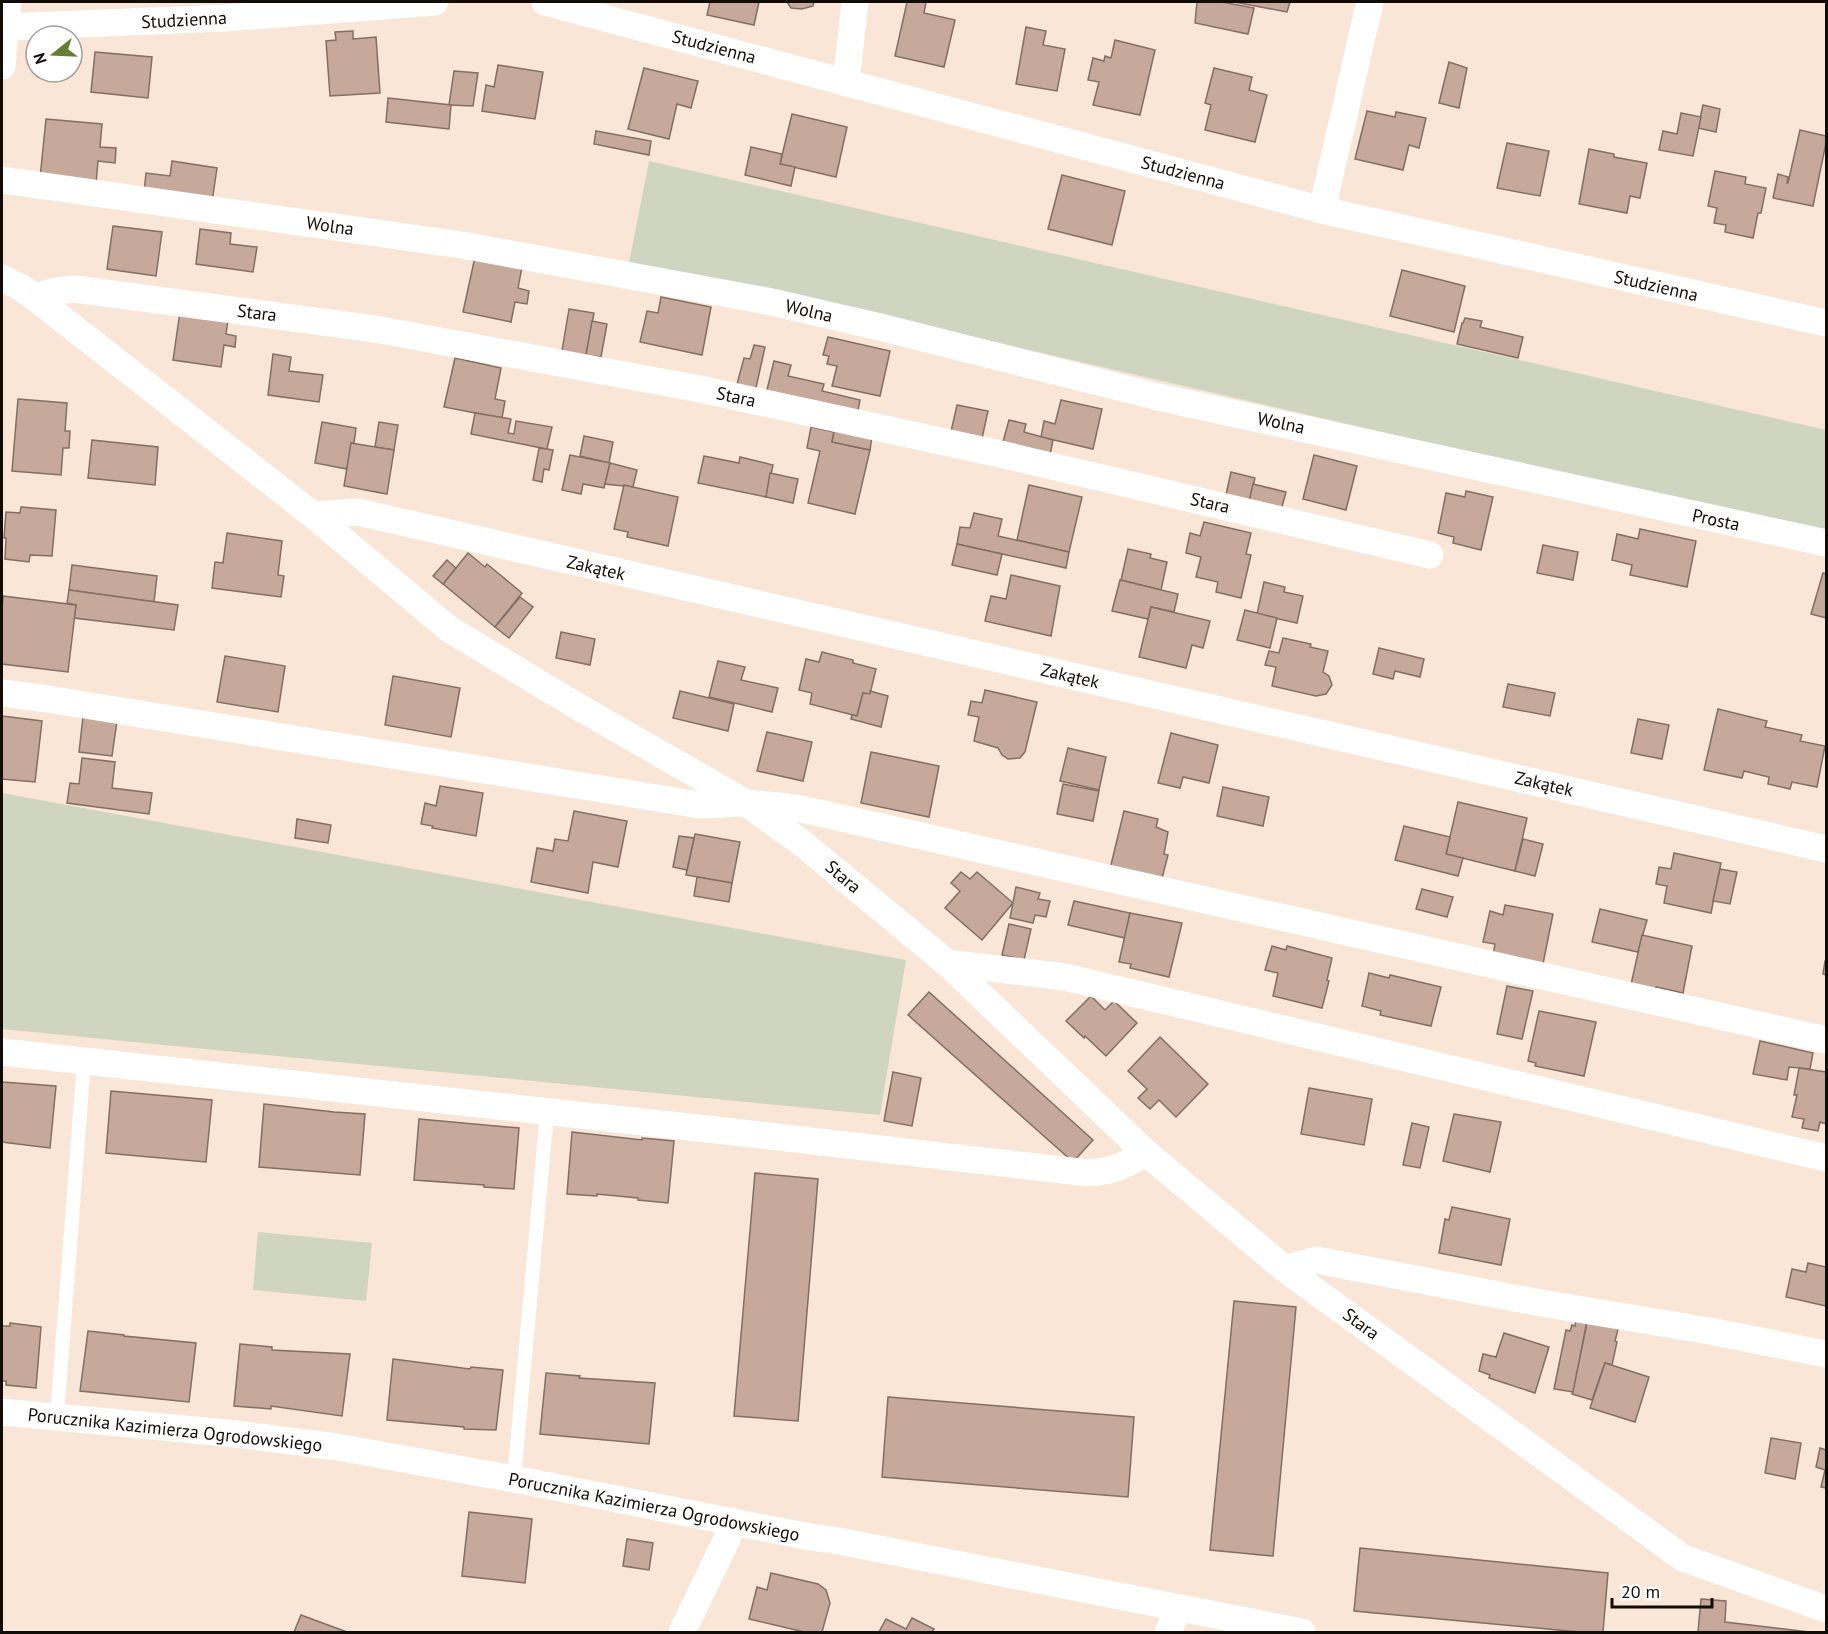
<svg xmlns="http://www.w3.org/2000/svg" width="1828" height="1634" font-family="'PT Sans',sans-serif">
  <rect width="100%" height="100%" fill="#f9e6d6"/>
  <g fill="#d0d5c1">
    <path d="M649 161 1826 430V530L1489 457 836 305 628 268Z"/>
    <path d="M2 793 906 960 880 1115 2 1029Z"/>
    <path d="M258 1232 372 1243 366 1301 253 1290Z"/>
  </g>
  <g fill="#c7a99b" stroke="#826e65" stroke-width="1.5">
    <path d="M710 2H759L754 25 707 15Z"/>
    <path d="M787 2H814L813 6 802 9 791 8Z"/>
    <path d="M907 2H926L924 13 955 20 944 67 895 56Z"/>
    <path d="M1197 2H1222L1254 8 1248 34 1195 23Z"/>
    <path d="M1234 2H1290L1287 12Z"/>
    <path d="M1026 27 1046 31 1043 45 1065 49 1057 91 1016 84Z"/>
    <path d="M353 31V39L376 37 380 93 330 96 326 41 336 40 335 32Z"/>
    <path d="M1115 40 1155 50 1140 115 1093 105 1099 82 1088 80 1093 58 1104 61 1105 56 1111 58Z"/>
    <path d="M95 52 152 57 148 98 91 92Z"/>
    <path d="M1449 62 1467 68 1459 108 1439 103Z"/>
    <path d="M498 65 543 72 535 119 482 111 486 85 494 87Z"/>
    <path d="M644 68 698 81 691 108 677 104 669 139 628 129Z"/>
    <path d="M1214 68 1252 77 1249 90 1267 95 1255 142 1205 130 1211 105 1205 103Z"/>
    <path d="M454 71 478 73 473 106 449 105Z"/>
    <path d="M388 98 451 105 449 129 386 122Z"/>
    <path d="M1703 105 1720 109 1716 132 1698 128Z"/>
    <path d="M1367 111 1395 117 1396 112 1426 118 1419 148 1409 145 1403 170 1355 159Z"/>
    <path d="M1681 113 1701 117 1693 156 1659 150 1663 131 1677 134Z"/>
    <path d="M792 114 847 127 836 177 780 164Z"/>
    <path d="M46 119 102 124 100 147 116 148 115 163 98 161 96 184 40 178Z"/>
    <path d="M1800 130 1826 136V143L1813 206 1773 198 1778 174 1788 177 1787 183H1788Z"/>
    <path d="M596 131 651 141 649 155 594 144Z"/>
    <path d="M1507 143 1549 151 1540 196 1497 188Z"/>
    <path d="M751 147 782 154 780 164 795 167 791 186 745 175Z"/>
    <path d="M1589 149 1614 154V157L1647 163 1640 198 1630 196 1627 213 1579 204Z"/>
    <path d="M172 161 217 168 212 202 144 192 146 173 170 176Z"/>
    <path d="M1715 171 1746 177 1745 184 1766 188 1761 213H1758L1753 238 1725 232 1726 225 1714 223 1717 208 1708 206Z"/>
    <path d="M1062 175 1125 191 1112 245 1048 229Z"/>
    <path d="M113 226 162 232 156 276 107 269Z"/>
    <path d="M200 229 231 233 230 244 257 247 253 272 196 264Z"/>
    <path d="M475 257 522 267 518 288 529 291 527 304 515 302 511 322 463 312Z"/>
    <path d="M1402 270 1465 286 1454 332 1390 316Z"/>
    <path d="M661 297 711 307 702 355 640 342 647 311 658 313Z"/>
    <path d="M569 309 594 313 586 355 562 351Z"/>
    <path d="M180 312 228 320 226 334 236 336 235 347 224 345 221 367 173 360Z"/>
    <path d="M1465 318 1482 321 1480 327 1523 337 1518 358 1457 344 1462 323H1463Z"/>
    <path d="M592 321 607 324 601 357 586 355Z"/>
    <path d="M828 337 890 351 880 396 832 386 837 366 827 364 829 356 823 355Z"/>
    <path d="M754 345 765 347 755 392 736 388 744 358 750 359Z"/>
    <path d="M273 354 291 357 289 371 323 375 319 402 268 395Z"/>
    <path d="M455 358 501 368 495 399 505 401 502 418 444 407Z"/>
    <path d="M774 361 791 365 788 376 824 384 822 391 860 400 857 415 766 394Z"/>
    <path d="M18 399 67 403 65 431H70L69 448H63L61 475 12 471Z"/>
    <path d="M1061 400 1102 409 1093 449 1041 437 1044 421 1055 424Z"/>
    <path d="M957 405 988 411 981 443 950 436Z"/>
    <path d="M475 413 511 419 508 433 514 434 516 421 552 427 547 449 471 434Z"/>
    <path d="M1009 420 1026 424 1024 432 1053 440 1049 460 1001 449Z"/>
    <path d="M322 422 356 428 354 443H351L347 469 315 463Z"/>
    <path d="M379 422 398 425 394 450 375 447Z"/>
    <path d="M811 427 834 432 832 442 870 450 855 514 808 503 820 451 807 448Z"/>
    <path d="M831 431 872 436 870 450 832 442 834 432Z"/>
    <path d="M584 436 613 442 609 463 580 456Z"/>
    <path d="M92 440 158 447 155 485 88 478Z"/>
    <path d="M351 443 394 450 387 494 344 486Z"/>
    <path d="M539 448 553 450 549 470 544 469 542 482 533 480Z"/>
    <path d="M570 455 610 463 604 488 583 484 581 494 562 490Z"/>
    <path d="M1314 455 1357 466 1346 510 1303 499Z"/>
    <path d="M704 456 739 463 740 457 773 465 766 497 698 483Z"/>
    <path d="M610 463 637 470 633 487 605 484Z"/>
    <path d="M1231 472 1255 478 1248 509 1224 504Z"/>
    <path d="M770 473 798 479 793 503 766 497Z"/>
    <path d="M1253 484 1286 492 1279 518 1247 511Z"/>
    <path d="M624 485 678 497 668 546 627 537 628 532 614 529Z"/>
    <path d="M1029 485 1082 497 1069 552 1017 540Z"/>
    <path d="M1466 491 1493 497 1481 550 1453 543 1454 537 1438 533 1446 493 1465 497Z"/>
    <path d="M21 507 56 510 52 556 30 555 29 562 5 559 6 538H4L6 512 20 513Z"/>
    <path d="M974 513 1002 519 998 536 1069 552 1066 568 957 544 960 527 970 528Z"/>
    <path d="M1204 522 1251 533 1246 554 1251 555 1241 598 1216 592 1218 582 1196 577 1201 557 1186 553 1190 533 1200 536Z"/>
    <path d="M1640 529 1696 541 1687 587 1630 575 1632 565 1612 560 1617 534 1638 539Z"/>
    <path d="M227 533 282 541 278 575 284 576 281 597 212 588 215 562 223 563Z"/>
    <path d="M957 544 1002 554 997 575 952 565Z"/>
    <path d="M1543 545 1578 552 1573 580 1537 573Z"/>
    <path d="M1128 549 1151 554 1150 558 1167 562 1161 590 1121 580Z"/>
    <path d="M468 553 485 567 487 564 522 593 495 627 443 584Z"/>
    <path d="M447 560 456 568 443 584 433 576Z"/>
    <path d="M72 565 157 576 154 602 69 590Z"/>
    <path d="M1823 573 1826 574V618L1811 614Z"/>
    <path d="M1011 575 1060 586 1051 636 985 621 991 596 1006 599Z"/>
    <path d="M1120 580 1178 594 1174 612 1151 607 1148 619 1112 611Z"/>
    <path d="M1264 582 1285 587 1284 592 1303 596 1297 623 1257 614Z"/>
    <path d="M69 590 178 605 174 630 74 618 76 605 67 603Z"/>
    <path d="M3 596 76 605 68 672 2 664V611Z"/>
    <path d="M520 597 533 607 509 638 495 627Z"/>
    <path d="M1151 607 1210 621 1203 648 1192 645 1186 668 1139 657Z"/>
    <path d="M1245 610 1277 618 1270 648 1237 640Z"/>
    <path d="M561 632 595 639 590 665 556 658Z"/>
    <path d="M1283 638 1311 644 1310 647 1328 651 1323 672 1329 676 1332 685 1326 694 1316 696 1272 686 1276 667 1265 665 1269 651 1279 653Z"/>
    <path d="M1379 648 1424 659 1420 677 1395 671 1393 679 1373 674Z"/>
    <path d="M822 652 853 660V663L876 669 870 694 863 693 857 716 810 704 812 693 799 690 806 659 819 662Z"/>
    <path d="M225 656 285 666 278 712 217 702Z"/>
    <path d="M718 661 745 667 741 680 778 688 772 712 709 697Z"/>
    <path d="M393 676 460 688 451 737 385 725Z"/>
    <path d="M1508 684 1555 693 1550 716 1503 707Z"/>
    <path d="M985 690 1037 702 1025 752 1020 758 1008 759 1002 755 998 748 974 741 979 717 968 715 971 701 982 703Z"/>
    <path d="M680 691 734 704 728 731 673 718Z"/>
    <path d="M870 691 888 696 881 727 851 719 852 715 857 716 863 693 870 694Z"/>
    <path d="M1718 709 1767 721 1765 727 1802 735 1800 741 1825 746 1817 787 1792 782 1790 789 1768 784 1769 777 1744 771 1742 778 1704 770Z"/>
    <path d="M2 716 42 721 35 782 2 779Z"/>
    <path d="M83 717 117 721 112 756 79 752Z"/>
    <path d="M1638 719 1669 725 1662 759 1631 753Z"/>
    <path d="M767 732 812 742 803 781 757 771Z"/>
    <path d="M1171 733 1218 745 1209 783 1183 777 1180 788 1158 783Z"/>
    <path d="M1068 748 1106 757 1099 790 1060 781Z"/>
    <path d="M871 752 939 766 929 817 861 803Z"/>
    <path d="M82 758 115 762 112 788 152 793 149 814 67 803 70 783 79 784Z"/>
    <path d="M1063 784 1099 791 1093 821 1057 814Z"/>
    <path d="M440 786 483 793 476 836 432 828 433 826 421 824 425 803 436 806Z"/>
    <path d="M1223 787 1269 797 1263 826 1217 816Z"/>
    <path d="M1458 802 1527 818 1515 871 1446 854Z"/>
    <path d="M574 811 627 821 618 867 593 862 588 893 531 882 537 848 553 851 555 839 568 841Z"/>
    <path d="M1124 811 1158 819 1156 827 1168 832 1164 854 1168 855 1161 882 1110 869Z"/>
    <path d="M297 819 331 825 328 843 295 838Z"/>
    <path d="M1404 826 1450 837 1446 854 1463 858 1458 876 1395 860Z"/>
    <path d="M695 834 740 842 732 883 686 875Z"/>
    <path d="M679 836 694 838 687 870 673 867Z"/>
    <path d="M1523 839 1543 844 1535 876 1515 871Z"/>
    <path d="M1674 853 1721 863 1711 913 1664 903 1667 886 1656 884 1659 867 1671 869Z"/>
    <path d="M1720 869 1737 872 1730 904 1713 901Z"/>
    <path d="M961 872 970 879 977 872 1013 903 982 940 945 908 960 891 951 883Z"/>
    <path d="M697 877 732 883 729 902 694 896Z"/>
    <path d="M1016 887 1040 893 1038 899 1050 901 1046 917 1035 915 1033 923 1010 918Z"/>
    <path d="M1422 889 1453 897 1447 917 1416 909Z"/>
    <path d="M1074 901 1130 913 1125 938 1068 925Z"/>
    <path d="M1505 905 1553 914 1543 964 1493 956 1495 944 1483 942 1490 911 1503 915Z"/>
    <path d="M1600 909 1647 920 1638 952 1592 942Z"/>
    <path d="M1130 913 1182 923 1169 977 1130 968 1131 964 1119 962Z"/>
    <path d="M1009 924 1031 929 1024 960 1002 955Z"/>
    <path d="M1642 935 1692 946 1683 993 1656 987 1654 995 1630 989Z"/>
    <path d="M1272 946 1286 950 1287 946 1332 958 1327 980 1329 981 1322 1008 1273 996 1278 973 1265 970Z"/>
    <path d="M1825 961H1826V975L1823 974Z"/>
    <path d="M1369 973 1389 978 1390 975 1441 987 1431 1026 1380 1015 1381 1011 1362 1006Z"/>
    <path d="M1507 986 1533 991 1522 1039 1497 1034Z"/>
    <path d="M929 992 1093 1140 1073 1162 908 1015Z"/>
    <path d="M1091 996 1105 1010 1114 1001 1137 1023 1106 1056 1085 1036 1084 1038 1066 1021Z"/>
    <path d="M1539 1011 1596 1022 1584 1076 1535 1066 1536 1063 1528 1061Z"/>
    <path d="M1160 1037 1208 1084 1176 1117 1159 1100 1150 1109 1138 1098 1147 1089 1128 1071Z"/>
    <path d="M1760 1041 1813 1053 1810 1069 1789 1067 1787 1080 1753 1074Z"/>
    <path d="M1799 1068 1826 1072V1124L1820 1122 1818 1131 1802 1128 1804 1119 1792 1117 1797 1095H1794Z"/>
    <path d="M893 1072 921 1078 912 1126 884 1121Z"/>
    <path d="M2 1082 56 1086 50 1148 2 1142Z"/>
    <path d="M1309 1088 1372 1099 1364 1145 1301 1134Z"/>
    <path d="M111 1091 212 1100 206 1162 106 1153Z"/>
    <path d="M264 1104 334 1112 365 1114 360 1175 259 1167Z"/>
    <path d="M1454 1114 1501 1122 1490 1172 1443 1161Z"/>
    <path d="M419 1119 519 1128 514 1189 484 1187V1185L414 1180Z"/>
    <path d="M1412 1123 1429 1127 1420 1168 1403 1165Z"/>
    <path d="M572 1132 642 1140V1138L674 1141 668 1203 638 1200V1198L597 1194V1196L567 1194Z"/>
    <path d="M755 1173 818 1179 798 1421 734 1416Z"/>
    <path d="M1452 1207 1510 1219 1501 1265 1439 1253 1445 1219 1449 1220Z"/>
    <path d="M1808 1263 1826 1267V1306L1786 1297 1792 1269 1806 1272Z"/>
    <path d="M1234 1301 1296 1307 1273 1556 1210 1550Z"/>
    <path d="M1588 1318 1619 1325 1615 1341 1617 1342 1612 1365 1605 1363 1592 1400 1572 1394Z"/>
    <path d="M1576 1319 1587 1321 1573 1392 1554 1389 1566 1330 1570 1331 1572 1325 1575 1326Z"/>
    <path d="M10 1323 41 1327 36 1388 6 1385V1381H2V1326H10Z"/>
    <path d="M88 1331 124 1335V1336L196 1343 189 1402 80 1391Z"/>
    <path d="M1504 1333 1549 1347 1535 1393 1489 1378 1490 1375 1479 1371 1483 1354 1496 1357Z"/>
    <path d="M240 1344 272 1347V1350L350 1354 342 1416 271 1406V1409L234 1406Z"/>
    <path d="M393 1359 470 1369 471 1367 503 1370 496 1430 464 1429V1427L387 1420Z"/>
    <path d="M1605 1363 1649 1377 1635 1422 1590 1408Z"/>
    <path d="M546 1373 580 1376 579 1378 655 1383 649 1444 540 1434Z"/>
    <path d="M888 1397 1134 1417 1128 1497 882 1477Z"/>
    <path d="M1771 1438 1801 1443 1795 1479 1765 1473Z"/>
    <path d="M1820 1448 1826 1450V1488L1821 1487 1825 1470 1816 1467Z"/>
    <path d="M469 1512 532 1519 525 1583 462 1576Z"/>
    <path d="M627 1539 653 1543 649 1570 623 1566Z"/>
    <path d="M1360 1548 1608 1573 1603 1632H1579L1354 1611Z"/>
    <path d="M771 1573 818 1584 826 1590 830 1603 822 1632H804L749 1619 757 1587 767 1590Z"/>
    <path d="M1701 1599 1726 1601 1725 1622 1809 1632H1698Z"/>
    <path d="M301 1615 347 1632H294Z"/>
    <path d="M912 1618 934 1629 932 1632H879L886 1619 906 1629Z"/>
  </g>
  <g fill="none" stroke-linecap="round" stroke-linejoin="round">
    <g stroke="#fff" stroke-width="14">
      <path d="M57 1416 84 1061"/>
      <path d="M514 1479 547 1112"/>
    </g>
    <g stroke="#fff" stroke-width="27">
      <path d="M545 2 1322 210 1826 323"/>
      <path d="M5 27 226 18 435 2"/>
      <path d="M2 66 8 2"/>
      <path d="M846 83 855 2"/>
      <path d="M2 180 462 245 767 301 880 327 1158 397 1826 543"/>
      <path d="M1322 210 1370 2"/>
      <path d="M2 278 20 287 34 297 313 515 449 629 577 706 746 803 802 843 947 963 1145 1152 1285 1269 1683 1558 1826 1609"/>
      <path d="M34 297 56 291 75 289 375 329 700 389 1000 454 1430 555"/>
      <path d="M313 515 358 512 1826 849"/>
      <path d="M2 693 48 699 700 805 746 803 797 808 1826 1040"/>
      <path d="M947 963 1065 977 1826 1158"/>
      <path d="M2 1052 725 1131 1088 1173C1114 1171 1124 1167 1145 1152"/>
      <path d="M1285 1269 1316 1260 1541 1303 1710 1331 1826 1354"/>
      <path d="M2 1412 227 1433 337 1447 514 1479 810 1537 839 1541 1302 1632"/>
      <path d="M682 1632 727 1539 732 1521"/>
      <path d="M1168 1632 1178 1609"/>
    </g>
  </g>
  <g text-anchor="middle" stroke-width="4.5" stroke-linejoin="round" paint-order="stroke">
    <g font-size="18" fill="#120c07" stroke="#fff">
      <text transform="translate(184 20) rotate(-3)" y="6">Studzienna</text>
      <text transform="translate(714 47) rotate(15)" y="6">Studzienna</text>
      <text transform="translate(1183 173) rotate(15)" y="6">Studzienna</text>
      <text transform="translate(330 226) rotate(8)" y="6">Wolna</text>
      <text transform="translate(1656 286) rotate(13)" y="6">Studzienna</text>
      <text transform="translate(809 311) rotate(13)" y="6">Wolna</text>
      <text transform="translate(257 313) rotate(7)" y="6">Stara</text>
      <text transform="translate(736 397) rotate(12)" y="6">Stara</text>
      <text transform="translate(1281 423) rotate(12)" y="6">Wolna</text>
      <text transform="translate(1210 503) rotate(13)" y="6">Stara</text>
      <text transform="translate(1716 520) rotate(12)" y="6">Prosta</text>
      <text transform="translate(596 568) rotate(13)" y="6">Zakątek</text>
      <text transform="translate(1070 676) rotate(13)" y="6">Zakątek</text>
      <text transform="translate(1544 784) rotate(13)" y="6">Zakątek</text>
      <text transform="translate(843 877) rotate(40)" y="6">Stara</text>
      <text transform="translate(1361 1324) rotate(36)" y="6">Stara</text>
      <text transform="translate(175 1430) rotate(6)" y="6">Porucznika Kazimierza Ogrodowskiego</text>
      <text transform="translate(654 1507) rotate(11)" y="6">Porucznika Kazimierza Ogrodowskiego</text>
    </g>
  </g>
  <rect width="1828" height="1634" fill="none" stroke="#120c07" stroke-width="6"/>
  <g transform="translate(54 54) rotate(252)"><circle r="28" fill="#ffffff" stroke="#a09e9c" stroke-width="1.5"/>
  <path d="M0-4.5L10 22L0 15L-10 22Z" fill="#647f32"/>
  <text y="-9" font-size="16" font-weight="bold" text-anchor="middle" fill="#120c07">N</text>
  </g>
  <path d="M1612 1598v9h100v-9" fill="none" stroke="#120c07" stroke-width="3"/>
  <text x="1621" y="1598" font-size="18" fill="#120c07" stroke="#ffffff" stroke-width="4.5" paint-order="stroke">20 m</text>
</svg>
